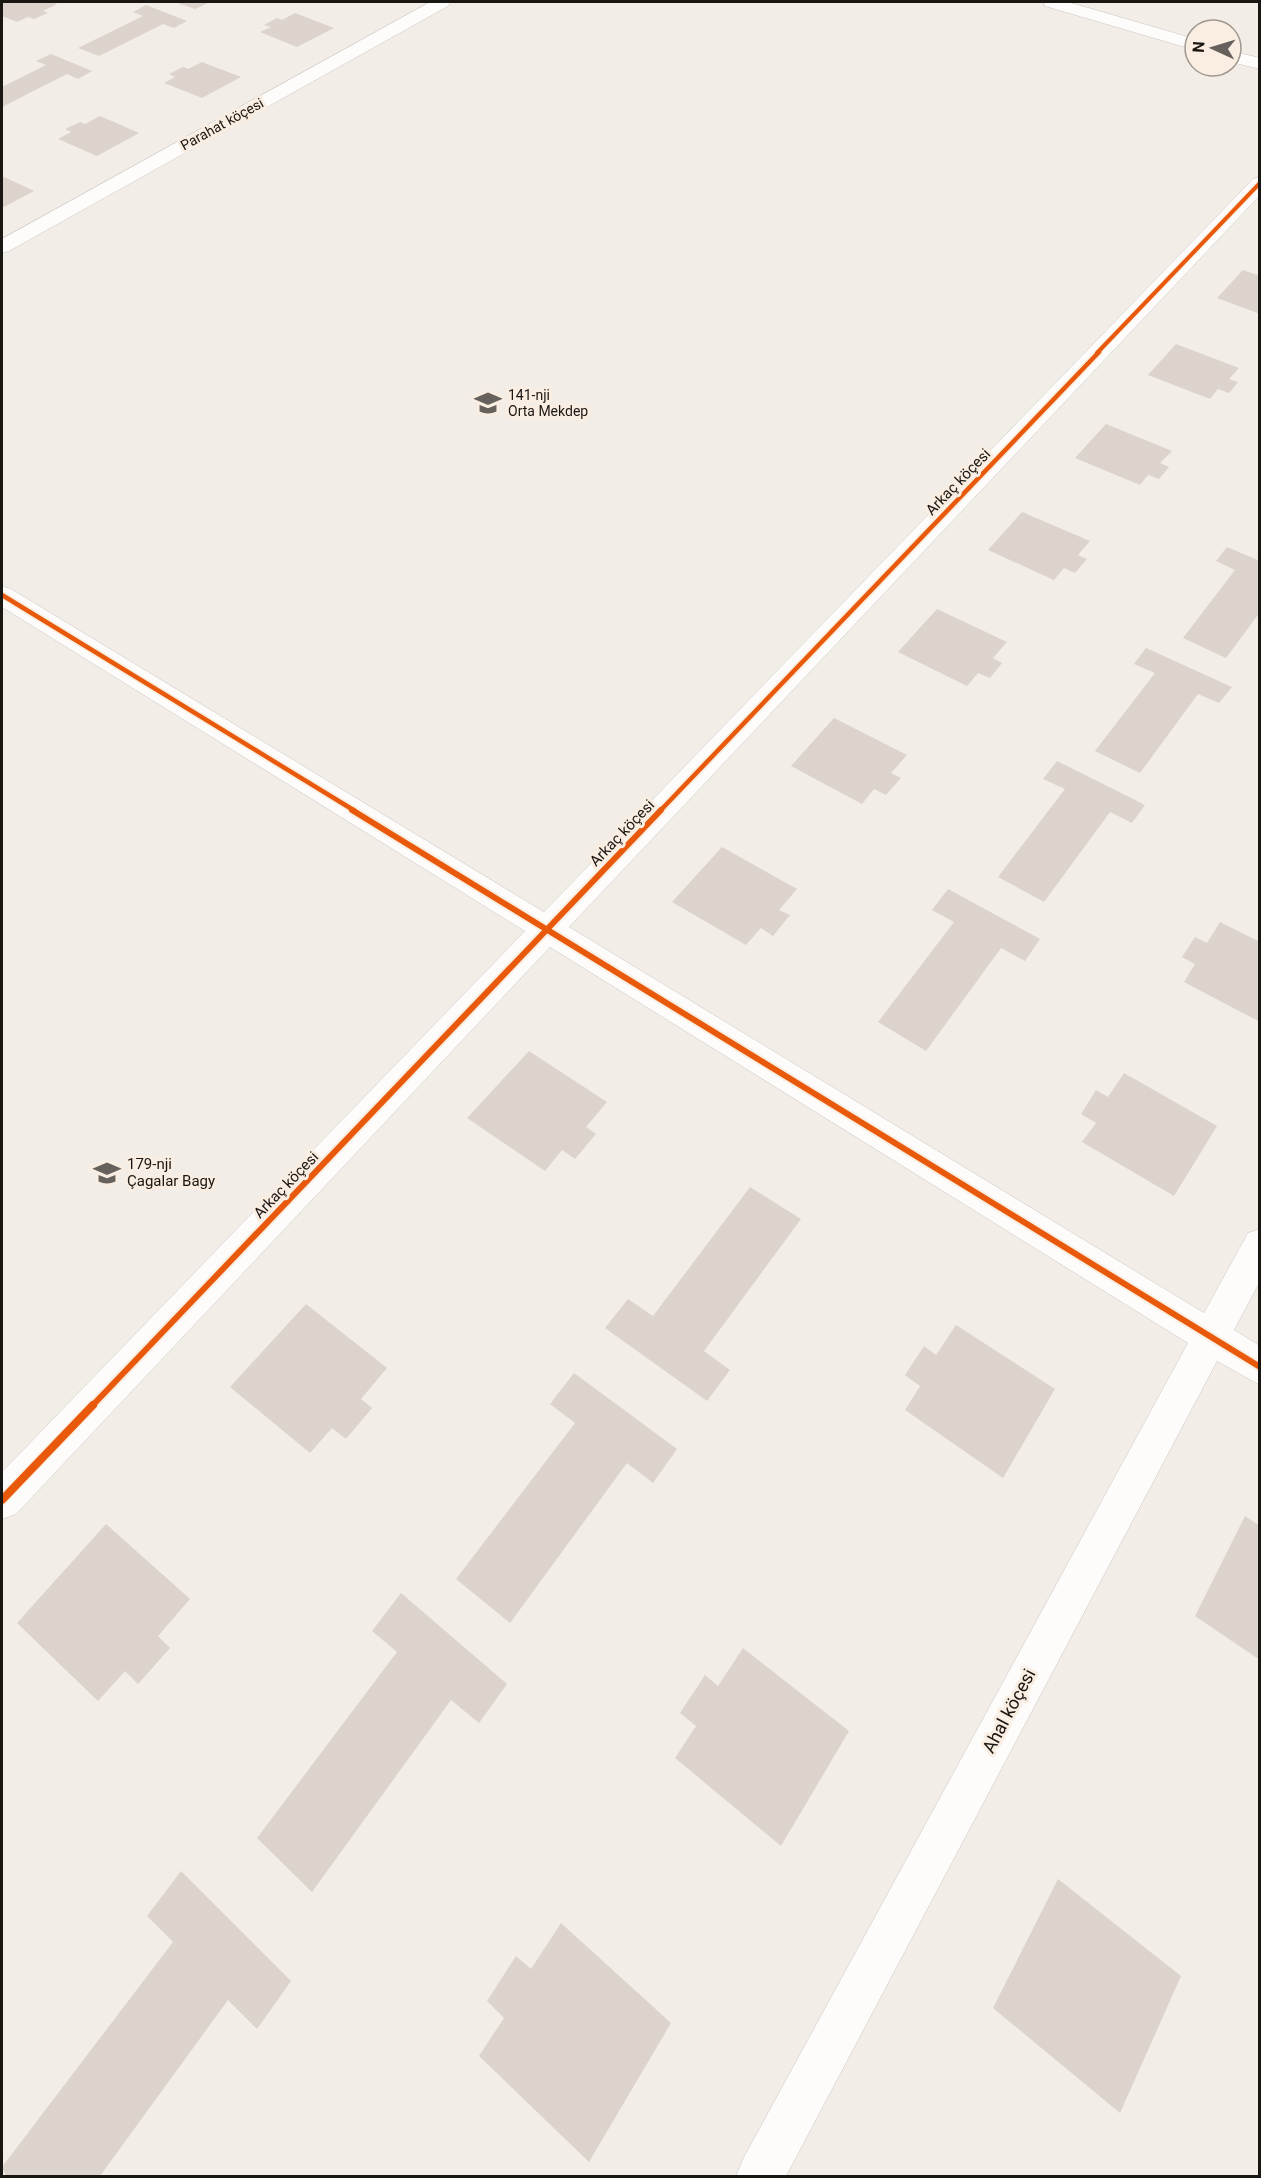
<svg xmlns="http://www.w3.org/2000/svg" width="1261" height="2178" font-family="Roboto,sans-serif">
  <rect width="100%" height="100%" fill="#f3ede7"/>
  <g fill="#dbd3cc">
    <path d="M2 2H51L57 4 43 11 48 13 34 19 28 17 17 22 2 16Z"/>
    <path d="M175 2H210L195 9Z"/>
    <path d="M146 5 187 21 174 28 163 24 99 56 78 48 143 16 133 12Z"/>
    <path d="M295 13 334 28 297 47 260 32 271 27 264 25 277 18 282 20Z"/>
    <path d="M51 54 92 71 78 79 67 74 2 107V87L46 65 36 61Z"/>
    <path d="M202 62 241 77 202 98 164 83 175 77 169 74 183 67 188 69Z"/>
    <path d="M100 116 139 133 97 156 58 139 71 132 65 129 80 122 85 124Z"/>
    <path d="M2 176 34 191 2 208Z"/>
    <path d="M1243 270 1260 276V314L1217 298Z"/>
    <path d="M1176 344 1239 368 1229 379 1238 382 1229 393 1218 389 1210 399 1148 375Z"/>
    <path d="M1106 424 1172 451 1160 463 1169 467 1159 479 1148 475 1140 485 1075 458Z"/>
    <path d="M1022 512 1090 541 1078 555 1087 559 1075 573 1064 568 1054 580 988 550Z"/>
    <path d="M1227 547 1260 561V612L1226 658 1183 638 1235 570 1216 561Z"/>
    <path d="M937 609 1007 642 993 658 1002 663 990 678 978 673 967 686 898 652Z"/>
    <path d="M1146 648 1232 687 1219 703 1198 694 1140 773 1095 751 1155 673 1134 664Z"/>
    <path d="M834 718 907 755 891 773 901 778 886 795 874 789 862 804 791 766Z"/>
    <path d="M1057 761 1145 805 1132 823 1110 812 1044 902 998 877 1065 789 1043 779Z"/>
    <path d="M722 847 797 889 779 910 790 915 773 936 761 928 746 945 672 902Z"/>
    <path d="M948 889 1040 939 1025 961 1001 948 926 1051 878 1022 954 922 932 910Z"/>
    <path d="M1220 922 1260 942V1022L1184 982 1195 964 1182 957 1195 937 1207 943Z"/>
    <path d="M529 1051 607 1102 586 1127 596 1134 575 1159 562 1150 545 1171 467 1118Z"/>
    <path d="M1124 1073 1217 1126 1174 1196 1082 1142 1096 1123 1081 1114 1096 1090 1108 1097Z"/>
    <path d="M750 1187 801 1219 704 1351 730 1370 707 1401 605 1328 628 1299 653 1316Z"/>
    <path d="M306 1304 387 1368 361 1399 372 1408 346 1439 332 1428 310 1453 230 1387Z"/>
    <path d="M956 1325 1055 1389 1003 1478 905 1410 920 1386 905 1375 924 1346 936 1355Z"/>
    <path d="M574 1373 677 1449 653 1483 627 1463 510 1623 456 1579 575 1423 550 1404Z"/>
    <path d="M1245 1516 1260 1526V1660L1195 1616Z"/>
    <path d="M106 1524 190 1599 158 1636 170 1648 138 1684 125 1671 98 1701 17 1623Z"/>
    <path d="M401 1593 507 1684 479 1723 451 1700 312 1892 257 1838 397 1652 372 1631Z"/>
    <path d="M743 1648 849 1731 781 1846 675 1758 696 1726 680 1713 705 1675 718 1686Z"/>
    <path d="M181 1871 291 1981 257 2029 228 2000 100 2176H6L2 2167 173 1942 147 1916Z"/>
    <path d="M1058 1879 1181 1976 1120 2113 993 2008Z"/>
    <path d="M561 1923 671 2023 589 2162 479 2056 504 2018 487 2001 516 1956 531 1969Z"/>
  </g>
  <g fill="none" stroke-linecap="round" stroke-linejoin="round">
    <defs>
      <g id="minor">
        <path d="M430 2H451L448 6 9 251 2 253V239Z"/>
        <path d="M1043 2H1068L1195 39V50L1045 6Z"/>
        <path d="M1231 51 1260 58V69L1231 62Z"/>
        <path d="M1260 177V195L569 927 1204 1313 1248 1233 1260 1229V1281L1234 1330 1260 1346V1385L1217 1361 786 2176H736L743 2159 1188 1343 550 947 16 1514 2 1519V1472L525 931 2 607V586L11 589 544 912 1253 179Z"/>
      </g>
    </defs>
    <use href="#minor" stroke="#cbc6c2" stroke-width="1"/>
    <use href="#minor" fill="#fdfcfb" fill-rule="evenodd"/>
    <defs>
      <path id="cycleway-far3" d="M1097 353 1260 183"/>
      <g id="cycleway-far2">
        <path d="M2 595 355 811"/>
        <path d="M660 811 1099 352"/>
      </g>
      <g id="cycleway-far1">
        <path d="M352 810 1260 1367"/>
        <path d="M92 1406 661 810"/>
      </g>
      <path id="cycleway" d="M2 1500 93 1405"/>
    </defs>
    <use href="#cycleway-far3" stroke="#f9eee1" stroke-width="6"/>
    <use href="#cycleway-far2" stroke="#f9eee1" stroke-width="8"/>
    <use href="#cycleway-far1" stroke="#f9eee1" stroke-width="10"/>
    <use href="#cycleway" stroke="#f9eee1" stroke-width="11"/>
    <use href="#cycleway-far3" stroke="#e8590c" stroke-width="4"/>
    <use href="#cycleway-far2" stroke="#e8590c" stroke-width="4.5"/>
    <use href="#cycleway-far1" stroke="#e8590c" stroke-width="6"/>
    <use href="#cycleway" stroke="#e8590c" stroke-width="8"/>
  </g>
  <defs>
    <symbol id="school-bare" viewBox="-9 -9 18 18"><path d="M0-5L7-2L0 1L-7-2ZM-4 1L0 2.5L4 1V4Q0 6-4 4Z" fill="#66615d" stroke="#f9eee1" stroke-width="2.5" paint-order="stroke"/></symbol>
  </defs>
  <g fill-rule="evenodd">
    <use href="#school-bare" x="469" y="384" width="38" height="38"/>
    <use href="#school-bare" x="88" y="1154" width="38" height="38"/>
  </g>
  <g text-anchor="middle" stroke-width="6" stroke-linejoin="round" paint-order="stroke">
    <g font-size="14" fill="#1a1612" stroke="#f9eee1">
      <text transform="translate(222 124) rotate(-29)" y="5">Parahat köçesi</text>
    </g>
    <g font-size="14" fill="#1a1612" stroke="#f9eee1" text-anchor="start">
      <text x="508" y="400">141-nji<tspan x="508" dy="16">Orta Mekdep</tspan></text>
    </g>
    <g font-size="15" fill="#1a1612" stroke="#f9eee1">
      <text transform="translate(958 482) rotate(-46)" y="5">Arkaç köçesi</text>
      <text transform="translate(622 833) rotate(-46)" y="5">Arkaç köçesi</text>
      <text transform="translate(286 1185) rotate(-46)" y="5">Arkaç köçesi</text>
    </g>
    <g font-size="15" fill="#1a1612" stroke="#f9eee1" text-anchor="start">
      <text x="127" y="1169">179-nji<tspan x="127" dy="17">Çagalar Bagy</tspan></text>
    </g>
    <g font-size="18" fill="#1a1612" stroke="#f9eee1">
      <text transform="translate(1009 1711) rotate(-62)" y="6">Ahal köçesi</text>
    </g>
  </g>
  <rect width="1261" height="2178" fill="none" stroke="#1a1612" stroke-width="6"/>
  <g transform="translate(1213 48) rotate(274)"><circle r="28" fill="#f9eee1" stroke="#a0988e" stroke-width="1.5"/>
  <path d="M0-4.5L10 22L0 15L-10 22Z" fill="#66615d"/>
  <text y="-9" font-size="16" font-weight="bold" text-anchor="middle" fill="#1a1612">N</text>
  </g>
</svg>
